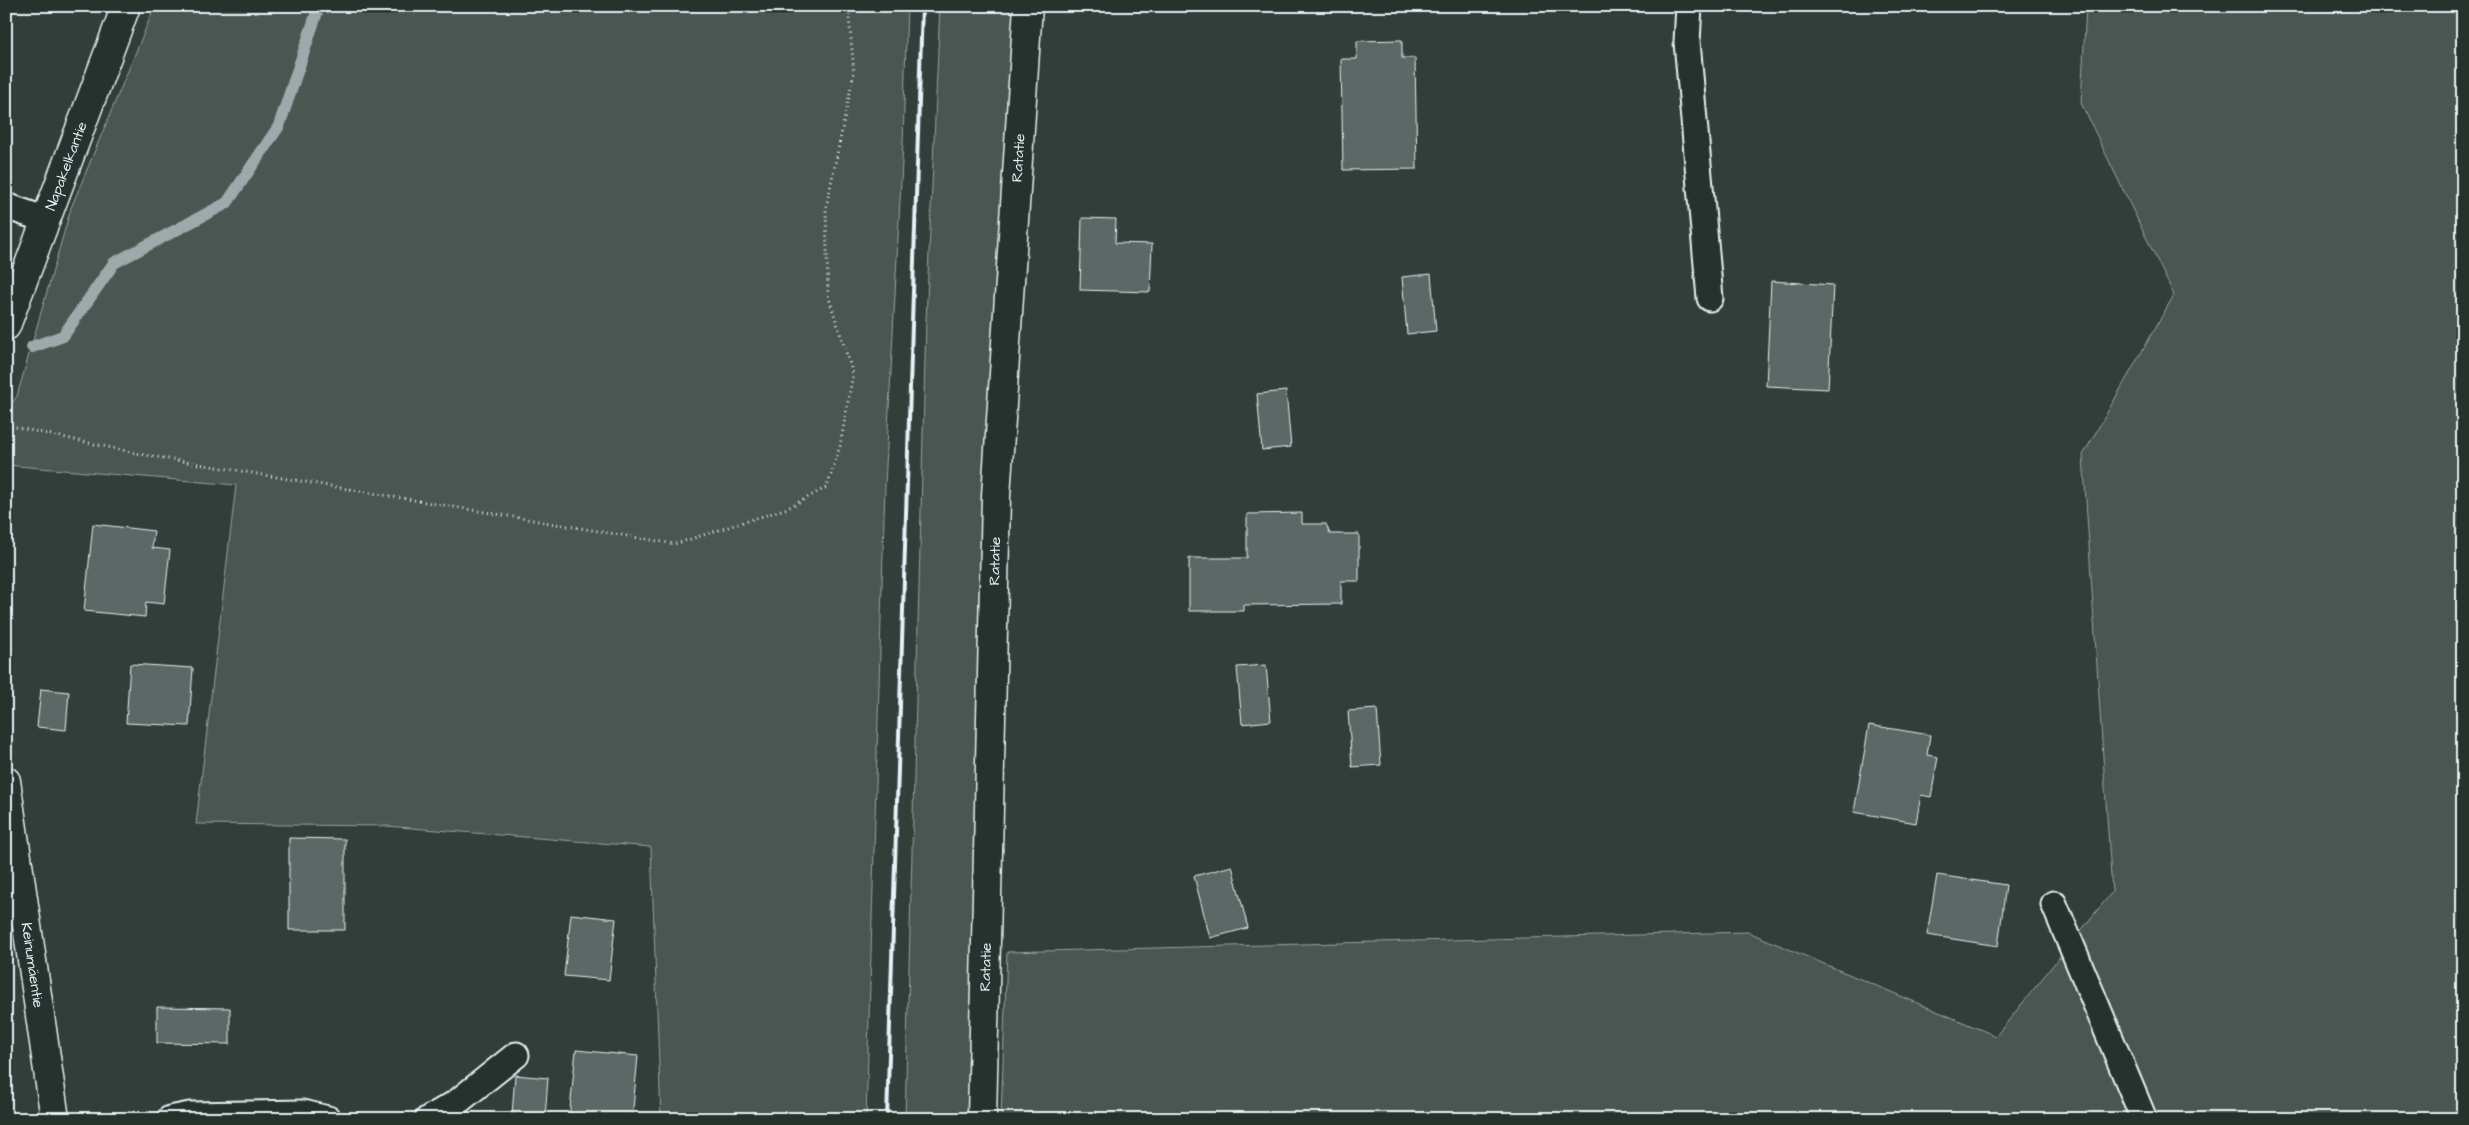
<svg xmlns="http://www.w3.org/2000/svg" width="2469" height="1125" font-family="'Architects Daughter',sans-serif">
  <rect width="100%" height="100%" fill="#323e39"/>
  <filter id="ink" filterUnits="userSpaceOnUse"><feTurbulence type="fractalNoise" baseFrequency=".02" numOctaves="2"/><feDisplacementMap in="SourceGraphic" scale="10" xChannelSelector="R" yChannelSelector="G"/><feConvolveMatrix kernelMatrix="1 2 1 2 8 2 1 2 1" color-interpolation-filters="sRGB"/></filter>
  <g filter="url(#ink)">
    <g fill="#495651" stroke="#98a4a4">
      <path d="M155 6H907L903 143 885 485 866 1119H661L651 847 386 826 196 824 236 485 6 465V412L17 396 71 208Z"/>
      <path d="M940 6H1016L984 1119H905L926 321Z"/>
      <path d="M2086 6H2463V1119H1001L1007 952 1748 932 1996 1036 2112 892 2083 455 2174 295 2081 103Z"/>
    </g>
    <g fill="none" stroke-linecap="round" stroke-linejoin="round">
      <path stroke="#9ea9ab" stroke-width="12" d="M32 347 63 336 114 263 227 203 279 126 319 6"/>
    </g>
    <g fill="#5c6865" stroke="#e8f1f8">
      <path d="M1402 40V58H1415L1417 169 1343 170 1341 59H1357V41Z"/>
      <path d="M1082 218 1116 219 1115 243 1152 244 1150 292 1080 290Z"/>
      <path d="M1431 274 1436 331 1407 334 1402 277Z"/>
      <path d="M1771 281 1833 285 1828 389 1766 386Z"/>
      <path d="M1286 391 1291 447 1262 450 1257 394Z"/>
      <path d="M1302 513V524H1326L1330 534H1359V581H1341V604L1244 605V611H1189V558H1247V514Z"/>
      <path d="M93 524 154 531 152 548 170 550 164 604 146 602 145 617 84 611Z"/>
      <path d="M130 664 193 668 189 726 126 723Z"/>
      <path d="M1266 665 1271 721 1242 724 1237 667Z"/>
      <path d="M41 689 69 692 66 730 37 727Z"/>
      <path d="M1377 709 1381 765 1352 767 1348 711Z"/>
      <path d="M1869 725 1930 735 1927 755 1938 757 1931 797 1921 795 1916 823 1854 812Z"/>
      <path d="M289 838 345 839V930H289Z"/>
      <path d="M1232 866 1248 928 1210 938 1194 876Z"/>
      <path d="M1937 875 2006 885 1998 946 1927 935Z"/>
      <path d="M571 914 616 919 609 980 564 976Z"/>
      <path d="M157 1007 230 1008V1044L157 1043Z"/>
      <path d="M576 1050 638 1056 632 1119H569Z"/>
      <path d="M515 1075 548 1078 545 1118 512 1115Z"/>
    </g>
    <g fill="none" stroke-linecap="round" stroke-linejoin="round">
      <defs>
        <g id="lane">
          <path d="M1689 6 1687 42 1710 298"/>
          <path d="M6 206 46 220"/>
          <path d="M2054 904 2144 1119"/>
          <path d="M170 1119 190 1115 303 1113 328 1119"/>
          <path d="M428 1119 456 1103 516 1055"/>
        </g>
        <g id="street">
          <path id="s1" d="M6 326 126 6"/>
          <path id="s2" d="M6 781 55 1119"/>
          <path id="s3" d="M982 1119 996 496 1028 6"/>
        </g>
      </defs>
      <use href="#lane" stroke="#e8f1f8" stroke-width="29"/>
      <use href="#street" stroke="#e8f1f8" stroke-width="31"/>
      <path stroke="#e8f1f8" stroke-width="3" stroke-dasharray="1 4" stroke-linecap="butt" d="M6 425 145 455 675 544 788 508 827 487 840 446 853 374 828 295 826 208 854 72 848 6"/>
      <use href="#lane" stroke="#26332d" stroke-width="25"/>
      <use href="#street" stroke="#26332d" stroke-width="28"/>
      <path stroke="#e8f1f8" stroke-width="4" d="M887 1119 922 6"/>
    </g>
  </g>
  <g text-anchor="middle" stroke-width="4" stroke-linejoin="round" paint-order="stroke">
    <g font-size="15" fill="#e8f1f8" stroke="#26332d">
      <text dy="5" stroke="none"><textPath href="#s3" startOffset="962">Ratatie</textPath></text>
      <text dy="5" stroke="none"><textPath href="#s1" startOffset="171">Napakelkantie</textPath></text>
      <text dy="5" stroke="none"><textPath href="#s3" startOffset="558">Ratatie</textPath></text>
      <text dy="5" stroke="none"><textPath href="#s2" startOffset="186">Keinumäentie</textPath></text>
      <text dy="5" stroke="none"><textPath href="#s3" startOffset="152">Ratatie</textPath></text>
    </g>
  </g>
  <rect width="2469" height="1125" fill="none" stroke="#26332d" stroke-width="25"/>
  <rect x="12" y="12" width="2444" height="1100" fill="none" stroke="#e8f1f8" stroke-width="2" filter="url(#ink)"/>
</svg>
